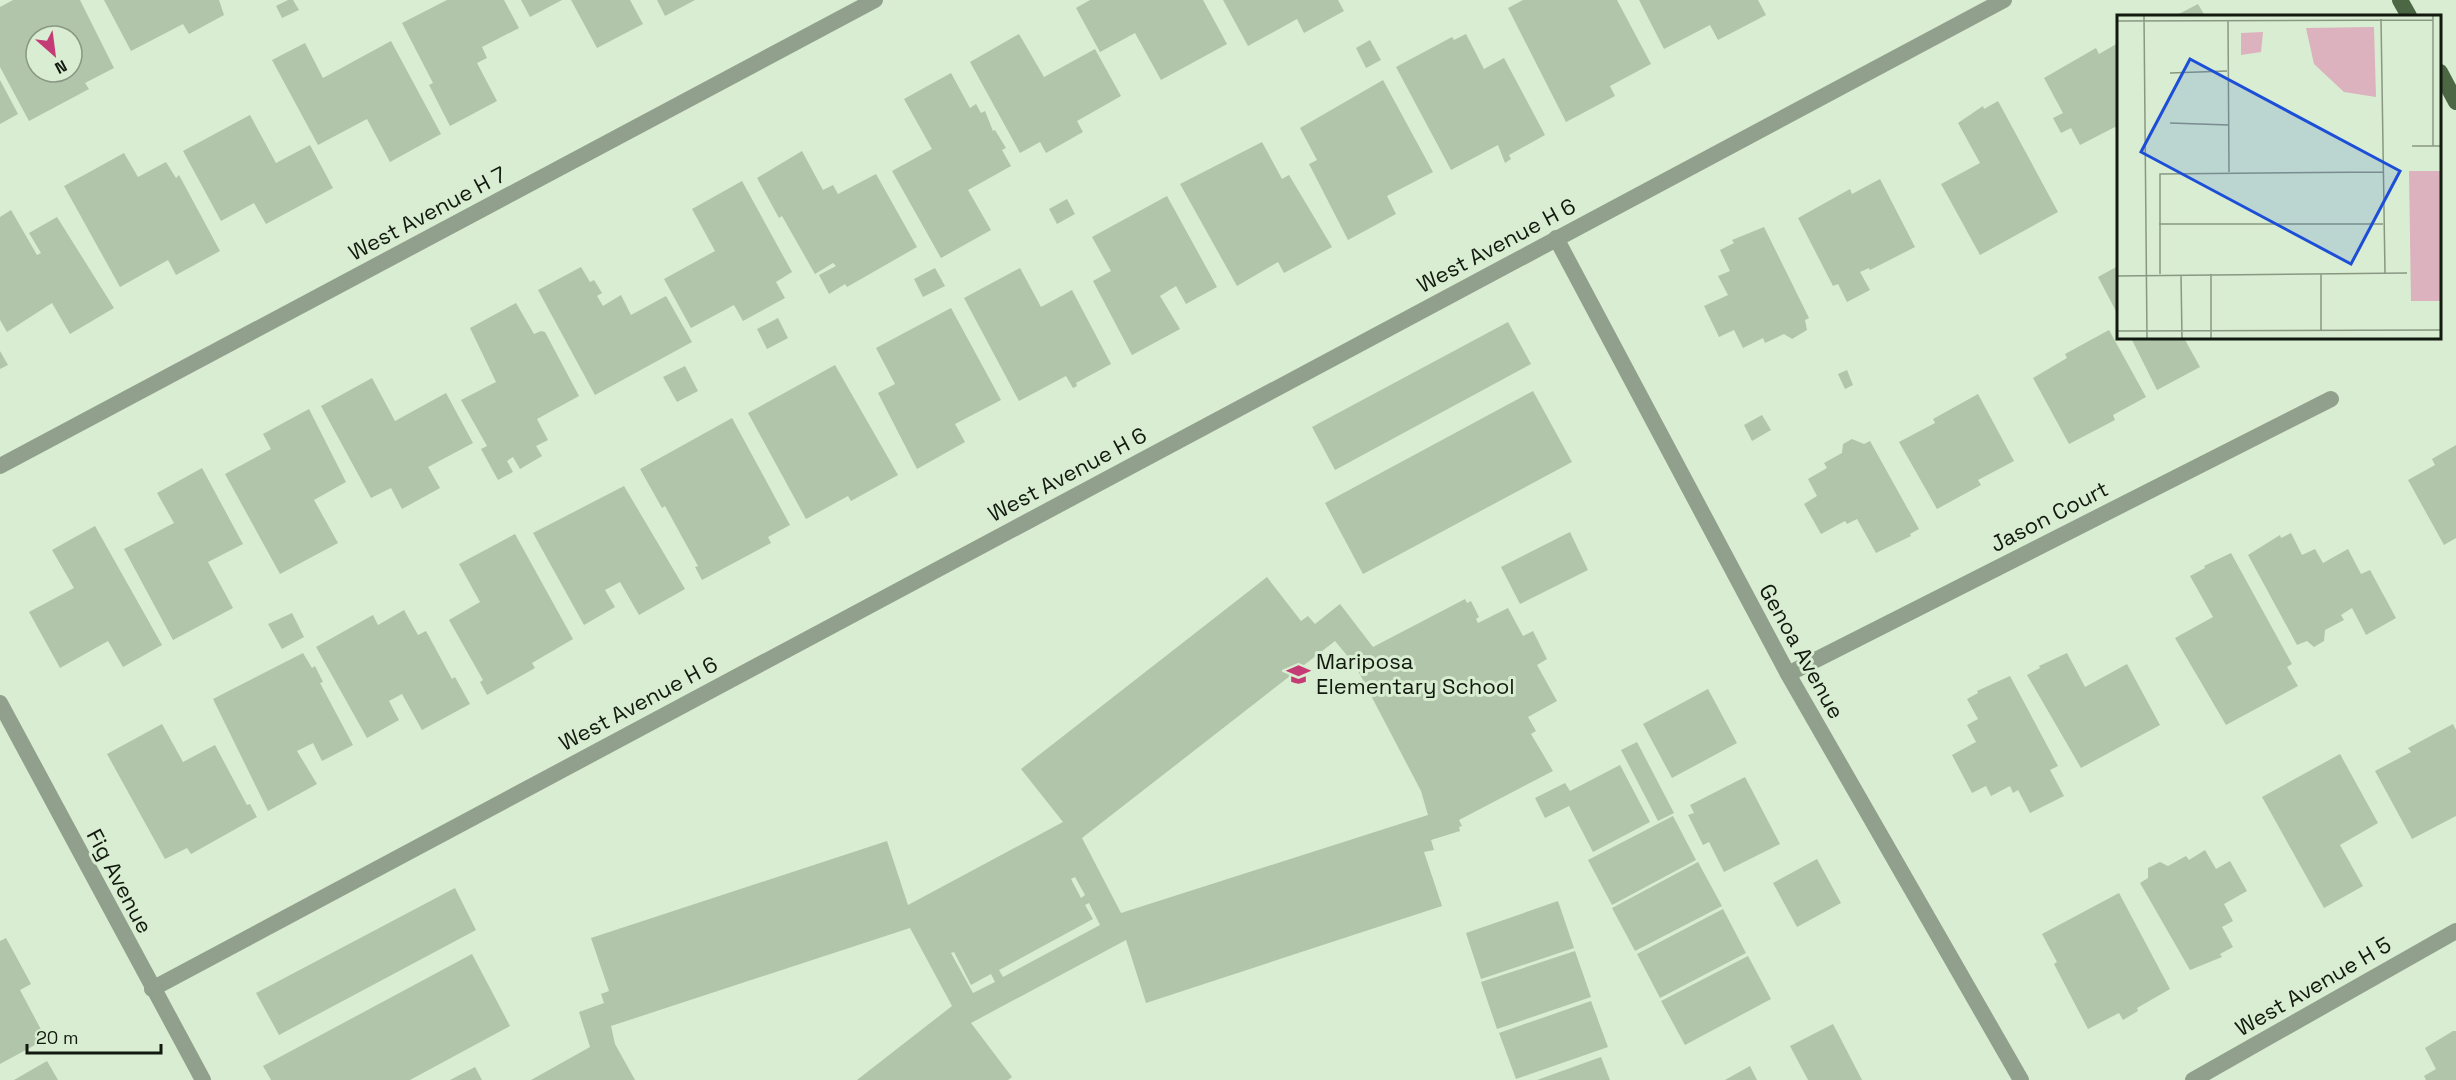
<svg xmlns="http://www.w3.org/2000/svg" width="2456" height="1080" font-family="'Space Grotesk',sans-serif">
  <rect width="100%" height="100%" fill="#d8edd1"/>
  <g fill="#b1c5aa" fill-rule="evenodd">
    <path d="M13 0H80L114 68 85 83 89 89 29 121 0 67V7ZM36 36H72V72H36Z"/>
    <path d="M104 0H219L224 15 189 34 183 24 131 51Z"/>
    <path d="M288 0H293L299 10 282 18 276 6Z"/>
    <path d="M447 0H504L519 28 482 47 487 58 477 63 497 101 450 126 429 85 433 83 402 23Z"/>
    <path d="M521 0H562L530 17Z"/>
    <path d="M571 0H630L643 24 597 48Z"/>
    <path d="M657 0H695L665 16Z"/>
    <path d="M1090 0H1203L1227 44 1161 80 1135 33 1100 52 1076 8Z"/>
    <path d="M1223 0H1338L1344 11 1304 33 1297 19 1248 46Z"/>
    <path d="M1523 0H1617L1651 64 1610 86 1615 96 1566 122 1508 8Z"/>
    <path d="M1639 0H1758L1766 15 1718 40 1710 25 1664 49Z"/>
    <path d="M2198 4 2205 16H2175Z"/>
    <path d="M1019 34 1044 77 1095 49 1121 96 1077 121 1083 132 1046 153 1040 142 1020 153 970 62Z"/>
    <path d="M1466 34 1484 69 1504 58 1545 135 1509 155 1511 159 1505 163 1498 145 1451 170 1396 67 1452 37 1454 40Z"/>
    <path d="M1370 40 1381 60 1366 68 1356 48Z"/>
    <path d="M391 41 441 134 390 162 367 119 318 145 272 60 305 43 323 78Z"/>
    <path d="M2118 43V130L2115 127 2080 145 2071 128 2061 133 2053 118 2063 113 2044 78 2096 48 2099 54Z"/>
    <path d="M951 73 970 108 976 104 981 113 985 111 993 131 995 130 1006 148 1002 150 1011 166 968 190 991 230 941 258 892 171 932 149 904 99Z"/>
    <path d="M0 80 18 114 0 124Z"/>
    <path d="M1383 80 1433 172 1387 196 1396 214 1348 240 1309 164 1317 160 1300 128Z"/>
    <path d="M1998 101 2058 212 1980 255 1941 184 1980 163 1958 123 1983 106 1984 109Z"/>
    <path d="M250 115 276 163 310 145 333 188 266 224 254 203 221 221 183 151Z"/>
    <path d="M1262 142 1282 179 1289 175 1332 247 1284 273 1278 262 1237 286 1180 184Z"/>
    <path d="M802 151 823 190 833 185 838 194 876 174 917 247 847 287 845 284 829 294 819 275 836 266 833 263 815 274 782 216 779 218 757 178Z"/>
    <path d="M124 153 138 177 166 162 176 178 179 175 220 251 176 275 168 260 120 287 64 186Z"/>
    <path d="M1880 179 1915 247 1870 270 1869 268 1860 272 1870 290 1847 302 1838 284 1833 286 1798 218 1850 189 1852 194Z"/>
    <path d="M742 181 792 272 776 282 785 298 743 321 734 305 691 328 664 279 715 251 692 209Z"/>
    <path d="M1167 196 1217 287 1186 304 1176 286 1160 296 1180 329 1132 355 1093 281 1111 271 1092 237Z"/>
    <path d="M1067 199 1075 214 1057 224 1049 209Z"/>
    <path d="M11 210 37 255 41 253 29 233 57 217 114 308 70 334 52 303 7 332 0 320V217Z"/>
    <path d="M1764 227 1809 318 1805 320 1807 330 1792 339 1784 334 1765 343 1763 338 1743 348 1734 330 1719 337 1704 306 1728 295 1718 276 1730 271 1720 250 1734 243 1732 240Z"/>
    <path d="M2118 266V315L2098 277Z"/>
    <path d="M581 267 590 282 594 280 602 293 597 296 603 306 621 295 631 315 666 296 692 342 595 395 538 290Z"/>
    <path d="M935 268 945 286 923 297 914 279Z"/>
    <path d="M1020 268 1041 307 1072 290 1111 364 1076 383 1077 386 1073 388 1066 376 1019 401 964 298Z"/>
    <path d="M516 303 534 334 541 331 545 332 579 396 537 419 548 440 536 446 542 456 520 469 513 457 507 461 513 472 498 480 481 449 487 446 461 400 496 382 470 328Z"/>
    <path d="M951 308 1001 400 955 424 965 442 917 469 878 393 895 384 876 348Z"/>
    <path d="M778 318 788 338 767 349 757 329Z"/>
    <path d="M1508 322 1531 364 1335 470 1312 427Z"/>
    <path d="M2109 330 2146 397 2113 415 2115 420 2069 444 2033 378 2067 358 2065 354Z"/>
    <path d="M2131 338H2184L2200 367 2157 390Z"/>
    <path d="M0 351 8 365 0 369Z"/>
    <path d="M835 365 898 475 851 501 848 496 806 519 748 413Z"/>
    <path d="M685 366 698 391 677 402 663 377Z"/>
    <path d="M1847 370 1853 385 1845 389 1838 374Z"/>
    <path d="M372 378 395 421 446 393 473 443 428 467 440 488 402 509 391 488 371 498 321 406Z"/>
    <path d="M1533 391 1572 462 1363 574 1325 503Z"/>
    <path d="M1978 394 2014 461 1978 480 1981 485 1937 509 1899 442 1935 423 1933 419Z"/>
    <path d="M309 409 346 482 314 500 338 543 280 574 225 474 271 449 263 434Z"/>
    <path d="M1762 415 1771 430 1752 441 1744 425Z"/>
    <path d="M732 418 790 525 768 537 771 543 702 580 695 567 698 566 665 506 662 508 640 469Z"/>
    <path d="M1852 439 1864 444 1870 441 1919 529 1910 534 1911 536 1876 553 1857 519 1847 524 1845 521 1821 534 1804 504 1817 496 1808 479 1827 468 1824 463 1842 453 1843 444Z"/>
    <path d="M2456 445V538L2444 545 2408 480 2435 465 2432 459Z"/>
    <path d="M202 468 243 544 208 562 233 608 173 640 124 549 174 523 157 493Z"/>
    <path d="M624 486 685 589 639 615 620 582 605 590 615 607 584 625 533 533Z"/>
    <path d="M95 526 162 645 123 667 108 641 60 668 29 612 74 588 52 550Z"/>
    <path d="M1570 532 1588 570 1520 604 1501 567Z"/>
    <path d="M2291 533 2302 555 2315 549 2323 563 2348 549 2361 574 2370 570 2396 618 2366 635 2352 608 2341 615 2344 620 2325 630 2324 641 2314 647 2307 641 2297 645 2248 555 2280 535 2281 538Z"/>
    <path d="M515 534 573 639 532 663 535 668 487 695 480 682 483 680 449 620 480 602 459 564Z"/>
    <path d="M2231 553 2292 664 2287 667 2298 686 2226 725 2175 638 2213 617 2190 576 2205 568 2204 566Z"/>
    <path d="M1267 577 1301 621 1308 616 1315 624 1340 604 1373 647 1465 599 1467 603 1471 601 1479 617 1476 619 1478 623 1508 608 1523 636 1533 631 1547 659 1537 665 1557 701 1528 717 1536 731 1531 734 1553 771 1459 820 1462 826 1459 827 1460 831 1431 840 1434 850 1424 852 1442 906 1146 1003 1126 940 971 1023 1012 1077 1008 1080H857L952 1006 910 928 611 1026 615 1044 635 1080H531L590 1047 579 1012 604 1003 601 994 609 991 591 938 887 841 908 905 1063 822 1021 769ZM1335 641 1355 665 1421 791 1428 815 1121 913 1082 838ZM1075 877 1085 895 1081 898 1071 879ZM1089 903 1100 925 1003 977 999 970 1093 919 1085 905ZM954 952 971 985 991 974 995 982 973 993 951 953Z"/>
    <path d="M404 610 418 635 426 631 452 679 455 677 470 704 422 730 402 694 389 701 399 720 367 738 316 647 373 615 378 625Z"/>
    <path d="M292 613 304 637 282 649 268 624Z"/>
    <path d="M303 653 312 668 315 666 323 682 320 683 353 745 322 761 313 743 297 751 317 784 268 811 213 699Z"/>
    <path d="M2067 653 2085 687 2127 664 2160 725 2081 768 2027 675 2040 668 2039 666Z"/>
    <path d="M2010 676 2058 766 2050 770 2064 796 2030 813 2018 790 2013 793 2010 786 1991 796 1986 786 1972 793 1952 755 1976 742 1967 725 1978 719 1967 699 1978 693 1977 691Z"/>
    <path d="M1708 689 1737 743 1672 778 1643 724Z"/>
    <path d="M162 724 183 762 215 745 247 805 250 804 257 817 191 854 187 848 165 859 107 754Z"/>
    <path d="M2453 724 2456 730V816L2412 839 2375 771 2411 752 2408 748Z"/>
    <path d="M1637 742 1674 813 1658 821 1621 750Z"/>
    <path d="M2340 754 2378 823 2340 845 2363 886 2324 908 2262 797Z"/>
    <path d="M1620 765 1650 822 1593 852 1569 806 1545 818 1535 798 1565 783 1570 791Z"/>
    <path d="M1745 777 1780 844 1724 872 1709 842 1703 845 1688 815 1694 813 1690 805Z"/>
    <path d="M1673 816 1696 860 1612 905 1588 860Z"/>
    <path d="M2205 850 2216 869 2230 861 2247 891 2224 904 2233 921 2222 927 2233 947 2220 954 2222 957 2190 970 2140 883 2148 878V868L2160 862 2168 866 2186 856 2189 860Z"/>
    <path d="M1817 859 1841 903 1797 927 1773 883Z"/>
    <path d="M1698 862 1722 906 1635 951 1612 908Z"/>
    <path d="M455 888 476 930 279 1035 256 993Z"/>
    <path d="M2119 893 2170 989 2137 1008 2138 1011 2123 1020 2119 1013 2088 1029 2054 964 2057 962 2042 934Z"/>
    <path d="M1558 901 1574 948 1481 979 1466 933Z"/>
    <path d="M1723 909 1746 953 1660 998 1637 954Z"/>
    <path d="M6 938 31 984 20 990 46 1039 0 1064V941Z"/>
    <path d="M1575 951 1591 997 1497 1029 1481 982Z"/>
    <path d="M472 954 510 1026 410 1080H271L263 1066Z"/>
    <path d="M1748 956 1771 999 1685 1045 1661 1001Z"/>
    <path d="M1591 1001 1608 1047 1516 1079 1499 1033Z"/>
    <path d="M1833 1024 1862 1080H1808L1790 1046Z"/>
    <path d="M2453 1031H2456V1080H2426L2424 1076 2436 1069 2425 1048Z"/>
    <path d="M1601 1057 1610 1080H1537Z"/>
    <path d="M47 1061 58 1080H14Z"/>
    <path d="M1750 1066 1757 1080H1725Z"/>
    <path d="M475 1067 482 1080H450Z"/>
  </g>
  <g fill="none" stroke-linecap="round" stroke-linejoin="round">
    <g stroke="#91a08c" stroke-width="16">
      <path d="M1556 238 1788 674 2021 1080"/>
      <path d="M0 466 875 0"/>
      <path d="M1788 674 2331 399"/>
      <path d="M0 703 203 1080"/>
      <path d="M152 989 2004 0"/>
      <path d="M2193 1080 2456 931"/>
    </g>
    <g stroke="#4c6743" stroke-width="16">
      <path d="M2400 0 2409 16"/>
      <path d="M2440 72 2456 102"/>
    </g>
  </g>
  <defs>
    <symbol id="school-bare" viewBox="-9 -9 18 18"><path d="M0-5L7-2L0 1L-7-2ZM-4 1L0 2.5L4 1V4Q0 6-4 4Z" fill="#c53b75" stroke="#d8edd1" stroke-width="2.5" paint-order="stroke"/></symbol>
  </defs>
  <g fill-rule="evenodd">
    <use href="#school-bare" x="1282" y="658" width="33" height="33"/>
  </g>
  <g text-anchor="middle" stroke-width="6" stroke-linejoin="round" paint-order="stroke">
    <g font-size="22" fill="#12190f" stroke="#d8edd1">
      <text transform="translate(427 213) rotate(-28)" y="8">West Avenue H 7</text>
      <text transform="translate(1496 245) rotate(-28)" y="8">West Avenue H 6</text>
      <text transform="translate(1067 474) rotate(-28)" y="8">West Avenue H 6</text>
      <text transform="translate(2049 516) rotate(-27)" y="8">Jason Court</text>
      <text transform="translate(1802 651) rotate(61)" y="8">Genoa Avenue</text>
      <text transform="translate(638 703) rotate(-28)" y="8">West Avenue H 6</text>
      <text transform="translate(120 881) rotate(62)" y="8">Fig Avenue</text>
      <text transform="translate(2313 986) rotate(-30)" y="8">West Avenue H 5</text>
    </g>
    <g font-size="22" fill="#12190f" stroke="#d8edd1" text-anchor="start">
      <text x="1316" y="669">Mariposa<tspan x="1316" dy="25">Elementary School</tspan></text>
    </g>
  </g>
  <g transform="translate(2117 15)">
    <rect width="324" height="324" fill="#d8edd1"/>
    <path d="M257 12 259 82 227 77 197 49 189 13ZM146 17 144 37 124 40V18ZM292 156H324V286H294Z" fill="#dbb2be"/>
    <path fill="none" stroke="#899883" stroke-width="1.5" d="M27 1 30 323M316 1V131M264 4 268 258M0 6 316 5M111 6 112 157M53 58 110 56M53 108 112 110M295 131H324M42 209H266M43 259V159L266 157M94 259V323M64 260 65 323M0 261 290 258M0 316 324 315M204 316V259"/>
    <path fill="#1d4ed8" fill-opacity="0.15" stroke="#1d4ed8" stroke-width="3" d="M73 44 283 156 234 249 24 137Z"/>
    <rect width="324" height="324" fill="none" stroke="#12190f" stroke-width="3"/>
  </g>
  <g transform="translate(54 54) rotate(152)"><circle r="28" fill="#d8edd1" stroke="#899883" stroke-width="1.5"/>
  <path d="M0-4.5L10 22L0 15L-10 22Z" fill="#c53b75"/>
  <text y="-9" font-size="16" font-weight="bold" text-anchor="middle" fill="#12190f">N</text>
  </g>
  <path d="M27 1044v9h134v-9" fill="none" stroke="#12190f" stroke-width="3"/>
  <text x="36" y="1044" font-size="18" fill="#12190f" stroke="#d8edd1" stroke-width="4.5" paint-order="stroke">20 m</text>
</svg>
